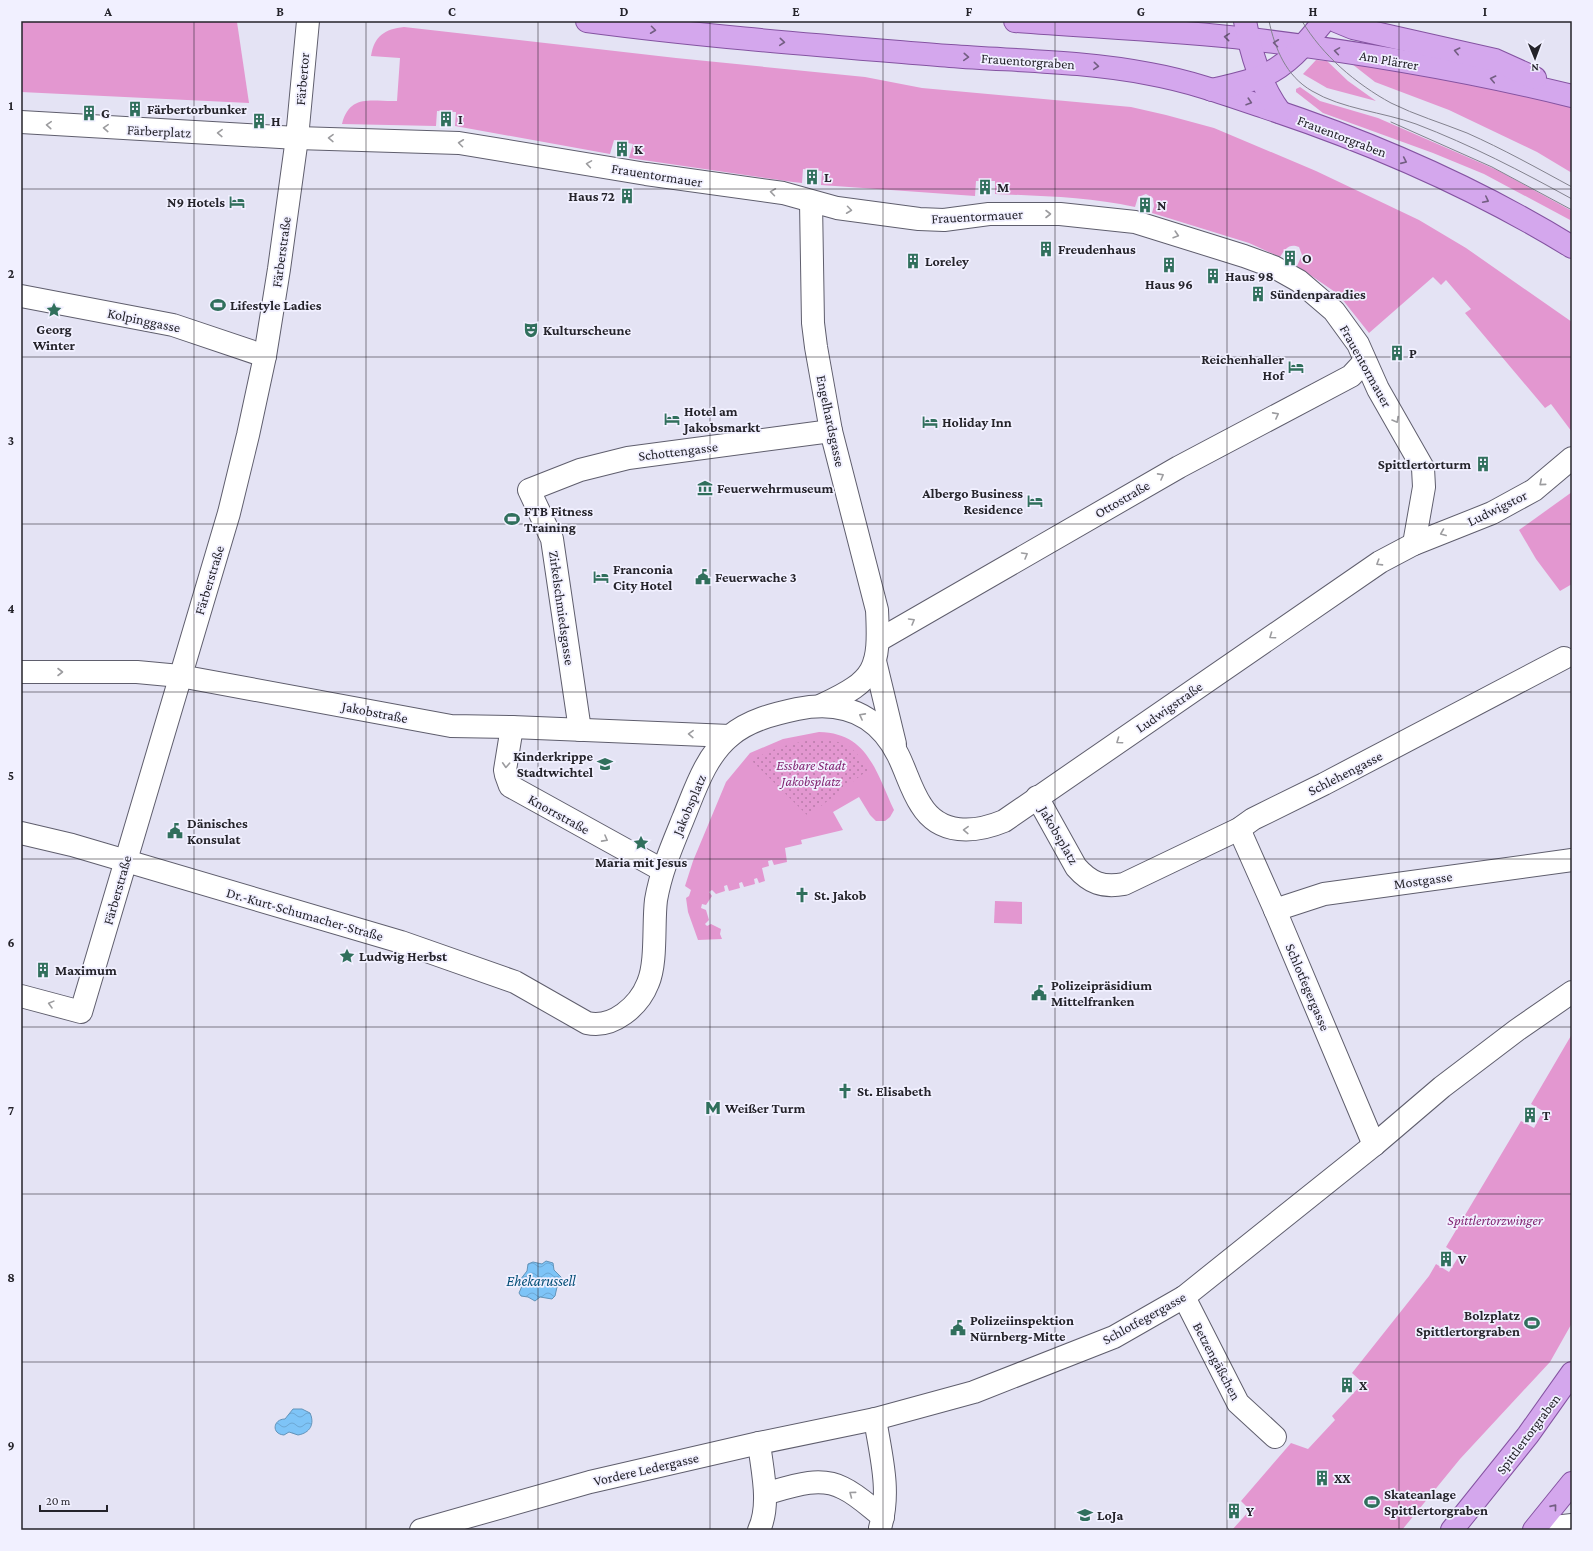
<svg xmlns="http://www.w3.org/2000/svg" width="1593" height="1551" font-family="'Crimson Pro',serif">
  <defs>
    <pattern id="garden-dots" width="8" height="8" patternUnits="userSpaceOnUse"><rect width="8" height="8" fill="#e397d0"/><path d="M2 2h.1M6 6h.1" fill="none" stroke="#b87ba9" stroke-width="1.8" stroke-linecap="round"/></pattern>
    <pattern id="water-waves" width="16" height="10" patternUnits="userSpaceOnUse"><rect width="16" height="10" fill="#7ec4f7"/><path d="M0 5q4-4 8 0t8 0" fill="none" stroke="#6da8d4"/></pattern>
  </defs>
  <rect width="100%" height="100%" fill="#e4e3f4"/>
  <g fill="#e397d0">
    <path d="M21 21 237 22 249 103 21 92Z"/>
    <path d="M404 27 676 58 865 77 922 88 1131 107 1166 115 1214 128 1316 171 1419 220 1466 248 1572 322V432L1551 404 1545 408 1465 313 1471 309 1446 280 1441 285 1433 277 1369 333 1338 294 1297 266 1302 255 1299 247C1289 243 1285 249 1280 257L1249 243 1152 213 1154 206 1153 198 1146 194 1138 197 1135 207C1089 197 1042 196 995 194V181H976L975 196 821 185 822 171 803 169 802 183 793 182 629 158 633 144 614 140 610 154 455 126 456 112 437 111 436 126 342 124C350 93 372 102 397 101L400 58 371 56C374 36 385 29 404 27Z"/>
    <path d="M1316 60 1327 61 1348 81 1376 101 1327 88 1303 74Z"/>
    <path d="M1352 64 1430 75 1572 106V173L1537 152 1449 110 1375 82Z"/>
    <path d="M1300 87 1320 101 1378 118 1497 170 1572 211V221L1484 174 1433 153 1323 113 1296 92V89Z"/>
    <path d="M1572 492V584L1560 591 1536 559 1519 530Z"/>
    <path d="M819 732C868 733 876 772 894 810L890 817 885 821H876L870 815 859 797 833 812 843 830 801 840 802 844 785 848 787 862 774 865 772 860 768 861 769 866 762 868 765 881 759 883 757 878 754 879 755 884 744 887 742 882 739 883 740 888 729 891 727 885 724 886 725 891 716 894 712 890 709 892 712 896 706 905 702 904 701 908 706 910 709 920 705 924 707 926 711 924 721 929 720 934 722 939 698 940 688 912 686 898 689 896 691 890 685 886 693 861 726 782 750 753 783 739Z"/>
    <path d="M995 901 1022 902V924L994 923Z"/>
    <path d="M1572 1034V1323L1550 1362 1460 1459 1402 1530H1232L1250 1510 1241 1501 1291 1443 1308 1449 1335 1420 1332 1416 1363 1383 1352 1373 1429 1276 1436 1264 1449 1272 1459 1256 1446 1247 1521 1121 1534 1128 1543 1111 1531 1104Z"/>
  </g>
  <path fill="url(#garden-dots)" d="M818 739C847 742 852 744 868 770L808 816 752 761C772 747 794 743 818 739Z"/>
  <g fill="url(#water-waves)" stroke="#6394ba">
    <path d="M546 1261 553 1263 554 1270 562 1278V1283L557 1287 555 1296 552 1299 540 1297 535 1301 528 1297 521 1296 519 1293 522 1286 520 1280 527 1271 528 1264 533 1262 542 1264Z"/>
    <path d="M293 1409H302L310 1413C315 1424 310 1433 298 1435L289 1432 284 1435C271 1434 273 1419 285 1419Z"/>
  </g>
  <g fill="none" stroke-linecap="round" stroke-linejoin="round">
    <defs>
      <g id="minor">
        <path d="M21 122 297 138 459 143 646 174 783 193 837 208 919 219 944 220 989 214H1060L1135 222 1244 256 1274 267 1299 281 1334 311 1358 344 1378 389 1423 468 1424 487 1414 544"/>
        <path d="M811 202 813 323 816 347 831 431 877 610C880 669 876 680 822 705"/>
        <path d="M21 296 173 325 265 356"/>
        <path d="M879 640 1179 467 1351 376 1365 361"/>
        <path d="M875 661 895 744"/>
        <path d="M21 672H137L180 676 451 726 512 727 730 736"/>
        <path d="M512 727 505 770 506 775 510 786 662 870"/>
        <path d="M580 730 552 539 529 490 580 470 628 458 831 431"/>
        <path d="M1037 797 1076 867C1090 883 1103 888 1124 884L1239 829 1253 819 1324 784 1564 658"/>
        <path d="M1239 829 1275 910 1374 1145"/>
        <path d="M21 833 72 845 401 942 515 982 587 1023C613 1029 639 1006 648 983 657 962 653 924 656 900 661 871 672 846 683 819 695 790 705 757 730 736 749 720 774 714 797 709 841 700 877 713 898 755 906 771 911 790 921 805 940 836 975 833 1004 821L1380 562 1414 544 1492 513 1534 490 1572 458"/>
        <path d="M1275 910 1324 894 1572 860"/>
        <path d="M21 996 81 1012 229 513 248 435 265 356 279 269 297 138 308 21"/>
        <path d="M1184 1297 1238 1403 1275 1437"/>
        <path d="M875 1419C881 1456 891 1492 880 1528"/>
        <path d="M759 1443C762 1470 771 1504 759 1530"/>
        <path d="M765 1494C789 1487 819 1475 843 1488 858 1495 871 1508 883 1517"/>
        <path d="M1536 1529 1572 1525"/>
        <path d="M421 1530 590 1482 759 1443 875 1419 974 1392 1114 1337 1184 1297 1374 1145 1442 1087 1517 1030 1572 992"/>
      </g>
      <g id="major">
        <path d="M587 21C707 37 829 46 950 56 1017 61 1084 61 1150 74 1189 81 1226 94 1264 107 1370 142 1476 188 1572 247"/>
        <path d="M1015 21C1093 27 1172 30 1250 39 1358 52 1466 70 1572 96"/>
        <path d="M1245 21C1251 53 1260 85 1280 112"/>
        <path d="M1336 21 1353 28 1495 60 1535 78"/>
        <path d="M1212 90C1228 86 1245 83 1260 77 1287 67 1306 43 1324 21"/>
        <path d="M1452 1530 1528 1435 1572 1373"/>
        <path d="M1534 1530 1572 1483"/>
      </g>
    </defs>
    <use href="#minor" stroke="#5f5e6d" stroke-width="24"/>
    <use href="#major" stroke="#8453a1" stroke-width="24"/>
    <use href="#minor" stroke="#fff" stroke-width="22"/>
    <use href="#major" stroke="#d4a7ed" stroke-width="22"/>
    <g stroke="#83828e" stroke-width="1">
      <path d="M1269 21C1275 49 1286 76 1312 91 1342 109 1383 112 1416 124 1471 145 1521 171 1572 199"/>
      <path d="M1302 21C1322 55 1356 84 1391 103 1415 115 1442 123 1467 133 1503 149 1537 168 1572 187"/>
      <path d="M1391 122 1492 167 1572 210"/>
    </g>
  </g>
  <defs><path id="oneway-chevron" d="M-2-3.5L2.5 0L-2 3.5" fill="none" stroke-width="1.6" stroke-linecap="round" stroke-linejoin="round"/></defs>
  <g stroke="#735e82">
    <use href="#oneway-chevron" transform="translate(653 30) rotate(7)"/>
    <use href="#oneway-chevron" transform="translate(1227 37) rotate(-175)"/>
    <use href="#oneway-chevron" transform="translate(782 42) rotate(5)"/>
    <use href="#oneway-chevron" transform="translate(1276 43) rotate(-173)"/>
    <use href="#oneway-chevron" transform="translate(1337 51) rotate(-171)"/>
    <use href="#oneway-chevron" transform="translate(1457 51) rotate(-167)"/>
    <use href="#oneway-chevron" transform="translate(966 57) rotate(4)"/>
    <use href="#oneway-chevron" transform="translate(1096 66) rotate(5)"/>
    <use href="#oneway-chevron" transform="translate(1493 79) rotate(-168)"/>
    <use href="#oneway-chevron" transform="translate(1249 102) rotate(18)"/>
    <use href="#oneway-chevron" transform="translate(1404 161) rotate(24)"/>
    <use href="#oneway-chevron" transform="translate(1486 200) rotate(27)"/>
    <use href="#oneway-chevron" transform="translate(1554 1507) rotate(-51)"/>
  </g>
  <g stroke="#9c9c9f">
    <use href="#oneway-chevron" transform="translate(49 125) rotate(-176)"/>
    <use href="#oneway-chevron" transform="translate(106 128) rotate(-177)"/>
    <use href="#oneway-chevron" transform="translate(220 133) rotate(-178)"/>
    <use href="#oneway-chevron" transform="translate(331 138) rotate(-179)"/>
    <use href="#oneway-chevron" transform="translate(461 143) rotate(-173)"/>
    <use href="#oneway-chevron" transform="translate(589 164) rotate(-171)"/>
    <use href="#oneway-chevron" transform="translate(773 192) rotate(-172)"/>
    <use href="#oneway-chevron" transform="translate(849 210) rotate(7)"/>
    <use href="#oneway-chevron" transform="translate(1048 214)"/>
    <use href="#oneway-chevron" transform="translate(1176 235) rotate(17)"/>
    <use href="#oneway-chevron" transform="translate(1276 415) rotate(-28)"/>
    <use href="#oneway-chevron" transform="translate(1396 420) rotate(60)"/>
    <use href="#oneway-chevron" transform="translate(1161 476) rotate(-29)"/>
    <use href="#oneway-chevron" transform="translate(1542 483) rotate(140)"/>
    <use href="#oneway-chevron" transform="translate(1443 533) rotate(158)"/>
    <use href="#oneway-chevron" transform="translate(1025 555) rotate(-30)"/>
    <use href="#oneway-chevron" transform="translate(1379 563) rotate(148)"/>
    <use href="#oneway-chevron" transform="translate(912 621) rotate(-30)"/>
    <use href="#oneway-chevron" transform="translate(1272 636) rotate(145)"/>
    <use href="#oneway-chevron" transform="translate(60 672)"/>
    <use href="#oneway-chevron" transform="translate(862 716) rotate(-152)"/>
    <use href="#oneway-chevron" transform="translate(691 734) rotate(-178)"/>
    <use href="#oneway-chevron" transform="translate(1119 741) rotate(145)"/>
    <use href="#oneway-chevron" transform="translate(506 765) rotate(93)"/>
    <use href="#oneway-chevron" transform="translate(966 830) rotate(-178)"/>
    <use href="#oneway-chevron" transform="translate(605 839) rotate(29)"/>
    <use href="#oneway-chevron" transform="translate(51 1004) rotate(-165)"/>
    <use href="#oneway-chevron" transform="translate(852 1494) rotate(-143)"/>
  </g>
  <path fill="none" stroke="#24232a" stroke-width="1" stroke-opacity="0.55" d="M194 21V1530M366 21V1530M538 21V1530M710 21V1530M883 21V1530M1055 21V1530M1227 21V1530M1399 21V1530M21 189H1572M21 357H1572M21 524H1572M21 692H1572M21 859H1572M21 1027H1572M21 1194H1572M21 1362H1572"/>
  <defs>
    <symbol id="building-bare" viewBox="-9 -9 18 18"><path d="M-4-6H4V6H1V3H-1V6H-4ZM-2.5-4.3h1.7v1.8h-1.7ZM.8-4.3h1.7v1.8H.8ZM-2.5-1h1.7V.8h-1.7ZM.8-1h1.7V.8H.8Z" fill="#306f5c" stroke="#f1f0ff" stroke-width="2.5" paint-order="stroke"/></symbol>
    <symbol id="hotel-bare" viewBox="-9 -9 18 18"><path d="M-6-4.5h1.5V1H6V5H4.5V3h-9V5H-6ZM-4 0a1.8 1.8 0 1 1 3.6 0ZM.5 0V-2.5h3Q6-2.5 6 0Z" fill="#306f5c" stroke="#f1f0ff" stroke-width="2.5" paint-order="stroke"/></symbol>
    <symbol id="stadium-bare" viewBox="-9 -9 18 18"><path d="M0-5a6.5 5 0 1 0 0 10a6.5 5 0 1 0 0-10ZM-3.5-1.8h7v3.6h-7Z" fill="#306f5c" stroke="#f1f0ff" stroke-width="2.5" paint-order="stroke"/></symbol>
    <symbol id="sight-bare" viewBox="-9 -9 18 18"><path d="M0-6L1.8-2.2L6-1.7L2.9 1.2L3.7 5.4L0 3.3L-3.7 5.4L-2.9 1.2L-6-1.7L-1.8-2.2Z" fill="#306f5c" stroke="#f1f0ff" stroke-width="2.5" paint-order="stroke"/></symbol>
    <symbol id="theatre-bare" viewBox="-9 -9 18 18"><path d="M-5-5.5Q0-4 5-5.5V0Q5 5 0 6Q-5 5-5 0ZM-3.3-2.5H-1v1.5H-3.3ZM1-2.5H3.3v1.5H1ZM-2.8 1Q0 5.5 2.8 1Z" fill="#306f5c" stroke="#f1f0ff" stroke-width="2.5" paint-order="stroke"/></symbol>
    <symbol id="museum-bare" viewBox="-9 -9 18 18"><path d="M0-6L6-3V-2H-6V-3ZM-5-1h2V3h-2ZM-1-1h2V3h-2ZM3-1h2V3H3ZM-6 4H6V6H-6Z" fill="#306f5c" stroke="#f1f0ff" stroke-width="2.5" paint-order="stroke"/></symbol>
    <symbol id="civic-bare" viewBox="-9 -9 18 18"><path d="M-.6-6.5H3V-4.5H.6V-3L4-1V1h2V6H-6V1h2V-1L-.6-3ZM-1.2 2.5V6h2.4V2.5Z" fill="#306f5c" stroke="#f1f0ff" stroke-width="2.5" paint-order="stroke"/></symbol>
    <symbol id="school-bare" viewBox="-9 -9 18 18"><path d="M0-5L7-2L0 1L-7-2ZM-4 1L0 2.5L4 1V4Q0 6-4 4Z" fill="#306f5c" stroke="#f1f0ff" stroke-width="2.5" paint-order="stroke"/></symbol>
    <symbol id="church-bare" viewBox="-9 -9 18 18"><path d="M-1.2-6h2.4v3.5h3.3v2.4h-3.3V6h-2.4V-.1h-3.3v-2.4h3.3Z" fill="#306f5c" stroke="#f1f0ff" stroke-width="2.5" paint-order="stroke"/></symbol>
    <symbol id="metro-bare" viewBox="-9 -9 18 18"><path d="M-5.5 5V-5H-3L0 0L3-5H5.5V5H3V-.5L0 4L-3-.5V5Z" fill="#306f5c" stroke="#f1f0ff" stroke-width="2.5" paint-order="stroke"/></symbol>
  </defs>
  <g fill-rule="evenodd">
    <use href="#building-bare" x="124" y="98" width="22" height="22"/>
    <use href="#building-bare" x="78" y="102" width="22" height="22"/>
    <use href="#building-bare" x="435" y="108" width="22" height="22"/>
    <use href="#building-bare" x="248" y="110" width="22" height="22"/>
    <use href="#building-bare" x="611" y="138" width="22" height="22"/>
    <use href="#building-bare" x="801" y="166" width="22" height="22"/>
    <use href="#building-bare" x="974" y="176" width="22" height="22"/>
    <use href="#building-bare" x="616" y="185" width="22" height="22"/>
    <use href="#hotel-bare" x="226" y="191" width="22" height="22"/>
    <use href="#building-bare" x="1134" y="194" width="22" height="22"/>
    <use href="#building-bare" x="1035" y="238" width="22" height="22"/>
    <use href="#building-bare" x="1279" y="247" width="22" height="22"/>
    <use href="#building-bare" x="902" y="250" width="22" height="22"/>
    <use href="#building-bare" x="1158" y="254" width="22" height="22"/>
    <use href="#building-bare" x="1202" y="265" width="22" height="22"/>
    <use href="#building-bare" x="1247" y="283" width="22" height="22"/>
    <use href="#stadium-bare" x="207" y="294" width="22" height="22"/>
    <use href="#sight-bare" x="43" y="299" width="22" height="22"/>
    <use href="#theatre-bare" x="520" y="319" width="22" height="22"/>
    <use href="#building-bare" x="1386" y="342" width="22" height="22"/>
    <use href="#hotel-bare" x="1285" y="356" width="22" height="22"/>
    <use href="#hotel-bare" x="661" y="408" width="22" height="22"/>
    <use href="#hotel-bare" x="919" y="411" width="22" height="22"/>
    <use href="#building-bare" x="1472" y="453" width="22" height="22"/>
    <use href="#museum-bare" x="694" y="477" width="22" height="22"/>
    <use href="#hotel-bare" x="1024" y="490" width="22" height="22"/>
    <use href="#stadium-bare" x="501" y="508" width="22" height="22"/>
    <use href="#hotel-bare" x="590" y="566" width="22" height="22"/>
    <use href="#civic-bare" x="692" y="566" width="22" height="22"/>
    <use href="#school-bare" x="594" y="753" width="22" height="22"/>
    <use href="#civic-bare" x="164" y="820" width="22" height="22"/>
    <use href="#sight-bare" x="630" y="832" width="22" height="22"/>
    <use href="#church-bare" x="791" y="884" width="22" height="22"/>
    <use href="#sight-bare" x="336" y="945" width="22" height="22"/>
    <use href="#building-bare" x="32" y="959" width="22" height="22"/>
    <use href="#civic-bare" x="1028" y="982" width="22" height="22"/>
    <use href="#church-bare" x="834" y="1080" width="22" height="22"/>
    <use href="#metro-bare" x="702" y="1097" width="22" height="22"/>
    <use href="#building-bare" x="1519" y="1104" width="22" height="22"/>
    <use href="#building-bare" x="1435" y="1248" width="22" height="22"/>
    <use href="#stadium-bare" x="1521" y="1312" width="22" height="22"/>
    <use href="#civic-bare" x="947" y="1317" width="22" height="22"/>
    <use href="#building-bare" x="1336" y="1374" width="22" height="22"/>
    <use href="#building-bare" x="1311" y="1467" width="22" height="22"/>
    <use href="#stadium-bare" x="1361" y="1491" width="22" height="22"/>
    <use href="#building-bare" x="1223" y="1500" width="22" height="22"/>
    <use href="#school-bare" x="1074" y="1504" width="22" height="22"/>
  </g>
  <g text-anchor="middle" stroke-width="3.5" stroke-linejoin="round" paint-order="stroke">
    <g font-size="14" fill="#24232a" stroke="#f1f0ff">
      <text transform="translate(1389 60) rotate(10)" y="5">Am Plärrer</text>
      <text transform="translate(1028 61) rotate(4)" y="5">Frauentorgraben</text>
      <text transform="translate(302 79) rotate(-85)" y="5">Färbertor</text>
      <text transform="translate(159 131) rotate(3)" y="5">Färberplatz</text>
      <text transform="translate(1342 136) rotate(21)" y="5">Frauentorgraben</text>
      <text transform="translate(657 175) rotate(9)" y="5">Frauentormauer</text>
      <text transform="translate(977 216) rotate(-3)" y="5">Frauentormauer</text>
      <text transform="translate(281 252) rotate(-82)" y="5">Färberstraße</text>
      <text transform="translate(144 320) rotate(12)" y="5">Kolpinggasse</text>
      <text transform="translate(1366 366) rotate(61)" y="5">Frauentormauer</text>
      <text transform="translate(831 421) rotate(78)" y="5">Engelhardsgasse</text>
      <text transform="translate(678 451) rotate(-7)" y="5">Schottengasse</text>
      <text transform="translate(1122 499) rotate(-30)" y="5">Ottostraße</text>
      <text transform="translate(1497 508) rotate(-26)" y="5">Ludwigstor</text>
      <text transform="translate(209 580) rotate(-73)" y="5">Färberstraße</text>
      <text transform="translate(562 608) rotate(82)" y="5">Zirkelschmiedsgasse</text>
      <text transform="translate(1169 707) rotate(-35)" y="5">Ludwigstraße</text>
      <text transform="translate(375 712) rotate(11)" y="5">Jakobstraße</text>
      <text transform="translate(1345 773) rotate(-27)" y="5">Schlehengasse</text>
      <text transform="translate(689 805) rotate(-67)" y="5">Jakobsplatz</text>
      <text transform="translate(559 814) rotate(29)" y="5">Knorrstraße</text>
      <text transform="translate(1059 835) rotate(60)" y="5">Jakobsplatz</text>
      <text transform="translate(1423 880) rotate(-8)" y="5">Mostgasse</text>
      <text transform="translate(117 890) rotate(-74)" y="5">Färberstraße</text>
      <text transform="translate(305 914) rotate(16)" y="5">Dr.-Kurt-Schumacher-Straße</text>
      <text transform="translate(1308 987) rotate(67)" y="5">Schlotfegergasse</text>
      <text transform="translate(1144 1318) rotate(-29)" y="5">Schlotfegergasse</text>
      <text transform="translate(1217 1361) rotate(62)" y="5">Betzengäßchen</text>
      <text transform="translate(1528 1434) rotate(-53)" y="5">Spittlertorgraben</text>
      <text transform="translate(646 1469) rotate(-13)" y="5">Vordere Ledergasse</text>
    </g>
    <g font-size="14" font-weight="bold" fill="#24232a" stroke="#f1f0ff" text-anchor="start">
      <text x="147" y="114">Färbertorbunker</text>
      <text x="101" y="118">G</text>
      <text x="458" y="124">I</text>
      <text x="271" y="126">H</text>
      <text x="634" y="154">K</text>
      <text x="824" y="182">L</text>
      <text x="997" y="192">M</text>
      <text x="615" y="201" text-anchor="end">Haus 72</text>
      <text x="225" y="207" text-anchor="end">N9 Hotels</text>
      <text x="1157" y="210">N</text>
      <text x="1058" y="254">Freudenhaus</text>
      <text x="1302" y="263">O</text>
      <text x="925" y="266">Loreley</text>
      <text x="1225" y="281">Haus 98</text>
      <text x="1169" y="289" text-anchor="middle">Haus 96</text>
      <text x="1270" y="299">Sündenparadies</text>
      <text x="230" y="310">Lifestyle Ladies</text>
      <text x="54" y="334" text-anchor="middle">Georg<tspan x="54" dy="16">Winter</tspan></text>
      <text x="543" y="335">Kulturscheune</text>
      <text x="1409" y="358">P</text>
      <text x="1284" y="364" text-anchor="end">Reichenhaller<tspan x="1284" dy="16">Hof</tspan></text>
      <text x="684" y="416">Hotel am<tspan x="684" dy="16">Jakobsmarkt</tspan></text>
      <text x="942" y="427">Holiday Inn</text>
      <text x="1471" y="469" text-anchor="end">Spittlertorturm</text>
      <text x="717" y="493">Feuerwehrmuseum</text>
      <text x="1023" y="498" text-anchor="end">Albergo Business<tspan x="1023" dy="16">Residence</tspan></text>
      <text x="524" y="516">FTB Fitness<tspan x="524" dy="16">Training</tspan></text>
      <text x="613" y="574">Franconia<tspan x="613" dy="16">City Hotel</tspan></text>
      <text x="715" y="582">Feuerwache 3</text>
      <text x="593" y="761" text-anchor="end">Kinderkrippe<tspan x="593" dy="16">Stadtwichtel</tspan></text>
      <text x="187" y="828">Dänisches<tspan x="187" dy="16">Konsulat</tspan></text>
      <text x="641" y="867" text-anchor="middle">Maria mit Jesus</text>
      <text x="814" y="900">St. Jakob</text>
      <text x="359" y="961">Ludwig Herbst</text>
      <text x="55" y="975">Maximum</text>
      <text x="1051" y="990">Polizeipräsidium<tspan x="1051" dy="16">Mittelfranken</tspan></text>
      <text x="857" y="1096">St. Elisabeth</text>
      <text x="725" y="1113">Weißer Turm</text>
      <text x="1542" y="1120">T</text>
      <text x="1458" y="1264">V</text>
      <text x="1520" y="1320" text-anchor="end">Bolzplatz<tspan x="1520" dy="16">Spittlertorgraben</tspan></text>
      <text x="970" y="1325">Polizeiinspektion<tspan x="970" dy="16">Nürnberg-Mitte</tspan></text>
      <text x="1359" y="1390">X</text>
      <text x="1334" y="1483">XX</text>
      <text x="1384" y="1499">Skateanlage<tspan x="1384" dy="16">Spittlertorgraben</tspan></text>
      <text x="1246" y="1516">Y</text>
      <text x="1097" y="1520">LoJa</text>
    </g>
    <g font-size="14" font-style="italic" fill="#7f1f6e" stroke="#f1f0ff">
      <text x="811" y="770">Essbare Stadt<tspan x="811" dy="16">Jakobsplatz</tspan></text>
      <text x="1495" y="1225">Spittlertorzwinger</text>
    </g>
    <g font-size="15" font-style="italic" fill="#004c75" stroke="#f1f0ff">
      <text x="541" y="1286">Ehekarussell</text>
    </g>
  </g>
  <rect width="1593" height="1551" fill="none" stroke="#f1f0ff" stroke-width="44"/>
  <g transform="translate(1535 58) rotate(179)" stroke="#f1f0ff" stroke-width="3" paint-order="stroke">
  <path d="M0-3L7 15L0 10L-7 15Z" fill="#24232a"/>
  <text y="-6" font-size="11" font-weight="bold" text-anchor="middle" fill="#24232a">N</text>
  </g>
  <path d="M40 1505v6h67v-6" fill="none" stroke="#24232a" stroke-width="2"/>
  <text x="46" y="1505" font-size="12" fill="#24232a" stroke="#f1f0ff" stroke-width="3" paint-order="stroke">20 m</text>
  <rect x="22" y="22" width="1549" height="1507" fill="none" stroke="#24232a" stroke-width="1.5"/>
  <g font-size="13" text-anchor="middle" font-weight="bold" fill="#24232a">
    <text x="108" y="16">A</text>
    <text x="280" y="16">B</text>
    <text x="452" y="16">C</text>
    <text x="624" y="16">D</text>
    <text x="796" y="16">E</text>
    <text x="969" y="16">F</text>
    <text x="1141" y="16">G</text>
    <text x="1313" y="16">H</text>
    <text x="1485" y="16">I</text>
    <text x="11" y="110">1</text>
    <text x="11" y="278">2</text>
    <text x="11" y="445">3</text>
    <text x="11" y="613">4</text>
    <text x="11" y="780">5</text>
    <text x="11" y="947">6</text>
    <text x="11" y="1115">7</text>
    <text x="11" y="1282">8</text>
    <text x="11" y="1450">9</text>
  </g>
</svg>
